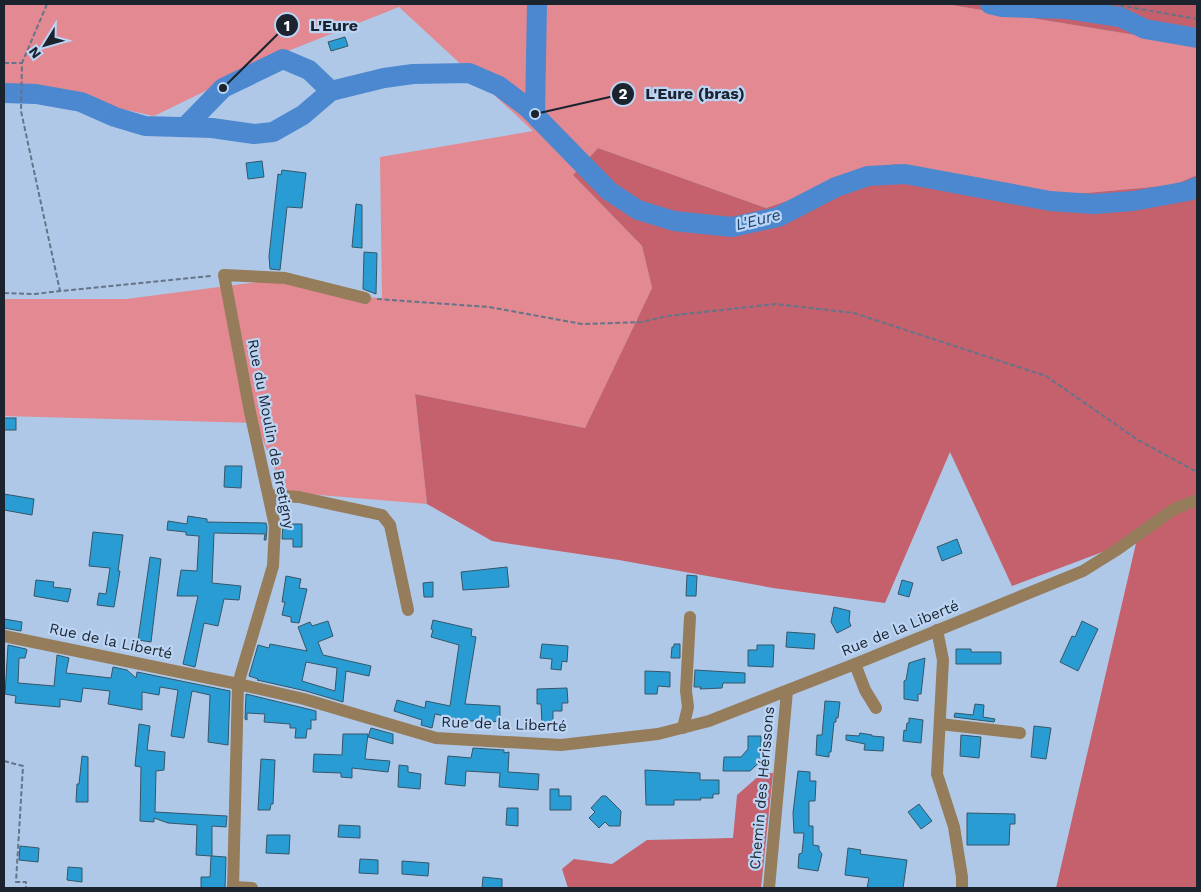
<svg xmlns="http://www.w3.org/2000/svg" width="1201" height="892" font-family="'Work Sans',sans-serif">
  <rect width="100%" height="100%" fill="#b0c8e7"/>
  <path fill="#e28992" d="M4 4H945L1197 45V175L1174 185 1064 195 895 164 766 208 598 148 573 175 642 246 652 288 585 428 415 394 427 504 284 492 256 423 4 416V299H126L274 280 382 299 380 157 533 131 399 7 288 51 154 116 4 84Z"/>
  <g fill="#c4616d">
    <path d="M945 4H1197V45L1184 43Z"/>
    <path d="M598 148 766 208 895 164 1064 195 1174 185 1197 175V888H1056L1137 539 1012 586 950 452 885 603 773 588 619 560 492 541 427 504 415 394 585 428 652 288 642 246 573 175Z"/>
    <path d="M773 773 761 888H568L562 869 574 859 612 864 647 840 733 838 737 795 761 774Z"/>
  </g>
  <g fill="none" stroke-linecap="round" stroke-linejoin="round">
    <g stroke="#4b88cf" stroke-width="20">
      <path d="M990 4 1002 7 1067 9 1120 17 1145 29 1197 38"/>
      <path d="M4 93 36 94 81 102 115 117 145 126 212 128 254 134 273 132 303 115 331 91 384 78 413 74 469 73 499 86 528 108 609 191 638 210 674 221 732 227 778 217 836 187 868 176 905 174 1050 201 1093 204 1133 201 1188 191 1197 187"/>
      <path d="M535 114 537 4"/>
      <path d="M185 127 223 88 283 59 309 70 331 91"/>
    </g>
  </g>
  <g fill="#299dd3" stroke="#345669" fill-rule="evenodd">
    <path d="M345 37 348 46 331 51 328 42Z"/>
    <path d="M262 161 264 177 248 179 246 163Z"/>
    <path d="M282 170 306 173 302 208 287 207 280 270 270 269 269 256 278 174 281 175Z"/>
    <path d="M356 204 362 205V248L352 247Z"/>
    <path d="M364 252 377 253 376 294 363 289Z"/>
    <rect x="4" y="418" width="12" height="12"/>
    <path d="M225 466H242L241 488 224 487Z"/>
    <path d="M4 494 34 499 32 515 4 510Z"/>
    <path d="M188 516 207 519V522L266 523 267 527 266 540H264L265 534 214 533 212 583 241 586 239 600 224 599 218 626 204 623 195 667 183 664 198 596H177L181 570 197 571 199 536 186 535V532L167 530 168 521 187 524Z"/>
    <path d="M283 524H302V547H293V539H282Z"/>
    <path d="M93 532 123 535 118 571H120L114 607 97 605 99 593 106 594 110 568 89 566Z"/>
    <path d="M957 539 962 553 942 561 937 547Z"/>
    <path d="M150 557 161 559 151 642 138 640Z"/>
    <path d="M507 567 509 587 463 590 461 572Z"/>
    <path d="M687 575 697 576 696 596H686Z"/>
    <path d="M286 576 301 579 299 588 307 589 299 623 291 622V617L282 615 285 602H282Z"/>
    <path d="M36 580 54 582 53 587 71 589 68 602 34 596Z"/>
    <path d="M902 580 913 583 909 597 898 594Z"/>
    <path d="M433 582V597H424L423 583Z"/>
    <path d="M834 607 850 611 849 621 851 626 837 633 831 622Z"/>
    <path d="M4 619 22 622 21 631 4 628Z"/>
    <path d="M433 620 472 629 471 636 476 637 465 704 500 706V721L482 723V721H467L435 714 432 728 421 725 422 720 394 711 397 700 425 708 426 701 450 706 459 645 431 637 433 630 431 629Z"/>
    <path d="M328 621 333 636 318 642 323 655 371 666 369 676 346 671 343 702 306 691 257 680 258 679 249 676 258 645 269 648 270 644 307 651 298 627 310 622 312 626ZM306 662 337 668 335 691 302 681Z"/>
    <path d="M1082 621 1098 629 1078 671 1060 662 1072 636 1075 637Z"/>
    <path d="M787 632 815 634 814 649 786 647Z"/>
    <path d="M542 644 568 646 567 662 562 661 561 670 551 669 552 659 540 658Z"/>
    <path d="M674 644H680V658H671L672 647H674Z"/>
    <path d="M8 645 26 649 27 650 25 658H19L18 683 54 686 57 655 69 658 66 673 111 678 113 667 127 670 136 678 137 672 230 691 228 745 208 742 210 695 192 691 184 738 171 736 178 690 160 687 159 695 142 692V710L108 704 110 691 83 688 81 702 60 699V707L15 703 16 696 5 694Z"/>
    <path d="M757 645H774L773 667 748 666V650H757Z"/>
    <path d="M956 649H971V652H1001V664H956Z"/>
    <path d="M925 658 921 694H918V701L904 699V681L906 680 909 663Z"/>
    <path d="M695 670 745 673V683H723L722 688 700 689 701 687H694Z"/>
    <path d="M645 671 670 672V687L658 686 657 694H645Z"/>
    <path d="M567 688 568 703H562V711H553V724H542L541 704H537V689Z"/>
    <path d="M246 694 316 711V720H311V729H307L306 738H295L296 728H290V724L264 722 265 714 247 713V720L245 719Z"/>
    <path d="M825 701 840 702 838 718H836V722H834L831 752H829V757L816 755 817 735H822Z"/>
    <path d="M975 704 984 705 983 717 995 719 994 722 954 717 955 713 973 715Z"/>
    <path d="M909 718 923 720 921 743 903 741 904 730 906 731 907 723H909Z"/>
    <path d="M139 724 150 726 147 750 165 752 164 770 156 771 155 812 227 816 226 827 212 826V856L226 857 225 888H201V877H210L211 856 196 855 197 825 168 823 154 818V822L140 821 141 768V767L135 766Z"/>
    <path d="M1034 726 1051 728 1046 759 1031 757Z"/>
    <path d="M371 728 393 734V744L368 737Z"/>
    <path d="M860 733 872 735V736L884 737 883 751 864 750 865 744 846 740V735L859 736Z"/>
    <path d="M343 734H368L365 759 390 761 388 772 352 768V778L341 777V773L313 772 314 754 342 755Z"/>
    <path d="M961 735 981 737 979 758 960 756Z"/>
    <path d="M748 736H761V748H765V757L750 771H723L724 757H741L748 749Z"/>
    <path d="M473 748 504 750V753L509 752 508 772 539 774 538 790 499 787 500 773 466 771 465 786 445 784 448 756 471 758Z"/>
    <path d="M82 756 88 757V802H76L77 784H79Z"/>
    <path d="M261 759 275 760 273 804H271L270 810H258Z"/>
    <path d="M399 765 408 766V772L421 774 420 789 398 787Z"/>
    <path d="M645 770 700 773V780H719V794H713V798H700L701 800H674V805H646Z"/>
    <path d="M798 771 810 772V781H816L815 801H809V826H813V845L819 846V850L822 854 818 871 798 868 799 854 802 853 804 833H794L793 813Z"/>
    <path d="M550 789H559V796H571V810H550Z"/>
    <path d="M602 796H606L621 811 620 826H609L605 822 599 828 589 818 595 812 591 808Z"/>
    <path d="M919 804 932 821 921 829 908 812Z"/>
    <path d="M507 808H518V826L506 825Z"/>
    <path d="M967 813 1015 814V824H1010L1009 845H967Z"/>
    <path d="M339 825 360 826V838L338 837Z"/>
    <path d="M267 835H290L289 854 266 853Z"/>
    <path d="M20 846 39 848 38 862 19 860Z"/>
    <path d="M848 848 861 850 860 854 907 860 903 888H867L869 878 845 875Z"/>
    <path d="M360 859 378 860V874L359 873Z"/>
    <path d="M402 861 429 863 428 876 402 874Z"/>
    <path d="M68 867 82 868V882L67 880Z"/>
    <path d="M483 877 502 879V888H482Z"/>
  </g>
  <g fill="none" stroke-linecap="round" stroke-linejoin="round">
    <g stroke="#647489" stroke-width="2" stroke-dasharray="5 2.5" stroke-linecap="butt">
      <path d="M47 4 22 63 21 111 60 291 211 276"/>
      <path d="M1112 4 1197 19"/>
      <path d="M4 63H22"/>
      <path d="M4 293 35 294 60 291"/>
      <path d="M377 299 489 307 582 324 642 322 667 316 776 304 854 313 1046 376 1138 440 1197 472"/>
      <path d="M4 761 23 766 16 882H26V888"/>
    </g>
    <g stroke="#957c5b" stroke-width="12">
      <path d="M269 495 299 497 382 515 390 525 408 610"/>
      <path d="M937 630 943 660 937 774 954 827 962 877V888"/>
      <path d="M4 636 238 684 304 699 436 738 561 745 658 734 709 721 855 664 1083 571 1115 551 1174 509 1197 500"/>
      <path d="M855 664 865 690 876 708"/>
      <path d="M940 724 1020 733"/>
      <path d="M683 728 688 707 686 691 690 617"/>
      <path d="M233 887 252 888"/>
      <path d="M233 888 238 684 273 566 275 526 250 412 224 275 285 278 365 298"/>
      <path d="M769 888 787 691"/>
    </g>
  </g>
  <g text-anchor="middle" stroke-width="4.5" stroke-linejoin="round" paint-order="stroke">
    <g font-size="15" fill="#1a232e" stroke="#bcd5f4">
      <text transform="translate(271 434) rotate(79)" y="5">Rue du Moulin de Bretigny</text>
      <text transform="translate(900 628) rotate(-22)" y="5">Rue de la Liberté</text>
      <text transform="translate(111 641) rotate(12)" y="5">Rue de la Liberté</text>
      <text transform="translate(504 724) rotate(2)" y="5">Rue de la Liberté</text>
      <text transform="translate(762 788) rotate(-85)" y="5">Chemin des Hérissons</text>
    </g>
    <g font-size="16" font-style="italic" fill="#1a4373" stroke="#bcd5f4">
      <text transform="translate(758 219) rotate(-14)" y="6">L'Eure</text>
    </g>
  </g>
  <path fill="none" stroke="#1a232e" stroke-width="2" d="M223 88L287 25M535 114L623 94"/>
  <g fill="#1a232e" stroke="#bcd5f4" stroke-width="2">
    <circle cx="223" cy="88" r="5"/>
    <circle cx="535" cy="114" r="5"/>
    <circle cx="287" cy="25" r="12"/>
    <circle cx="623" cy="94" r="12"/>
  </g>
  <g font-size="15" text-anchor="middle" font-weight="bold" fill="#fff">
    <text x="287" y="31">1</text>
    <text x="623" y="99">2</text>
  </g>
  <g font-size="16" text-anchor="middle" font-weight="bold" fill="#1a232e" stroke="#bcd5f4" stroke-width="4.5" stroke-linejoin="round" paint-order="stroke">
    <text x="334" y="31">L'Eure</text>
    <text x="695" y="99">L'Eure (bras)</text>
  </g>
  <rect width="1201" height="892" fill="none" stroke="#1a232e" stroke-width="10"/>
  <g transform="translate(45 45) rotate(233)" stroke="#bcd5f4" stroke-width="4" paint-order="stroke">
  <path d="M0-4L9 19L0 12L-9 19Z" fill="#1a232e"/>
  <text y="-8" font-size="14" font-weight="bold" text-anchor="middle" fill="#1a232e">N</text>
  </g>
</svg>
